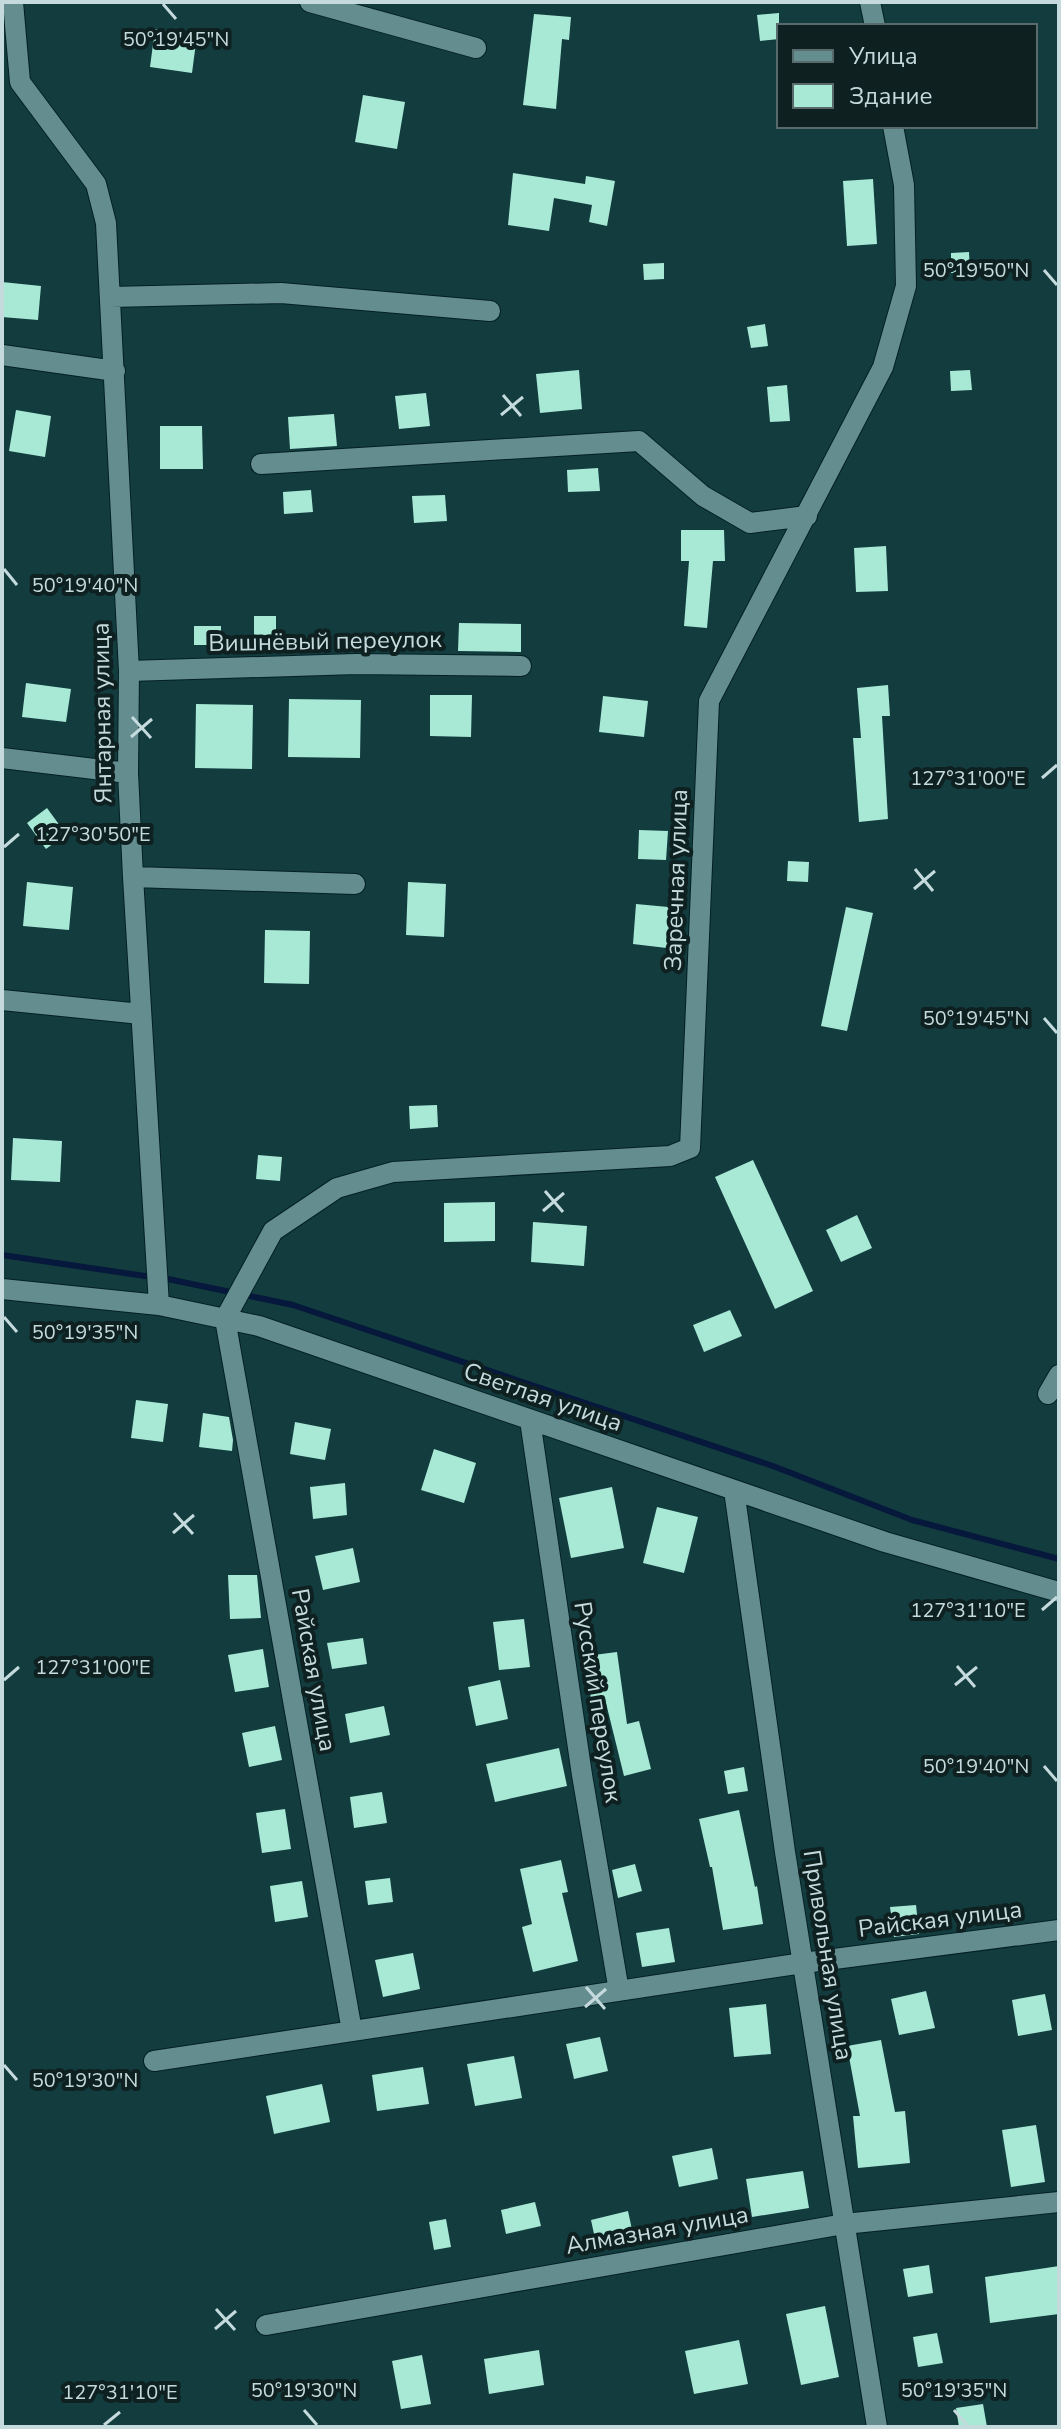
<svg xmlns="http://www.w3.org/2000/svg" width="1061" height="2429" font-family="'Nunito Sans',sans-serif">
  <style>
    .lines { fill: none; stroke-linecap: round; stroke-linejoin: round }
    .stream { stroke: #06183b; stroke-width: 6 }
    .building { fill: #a8e9d6 }
    .minor-casing { stroke: #032124; stroke-width: 22 }
    .minor { stroke: #648d90; stroke-width: 20 }
    .ticks { fill: none; stroke: #c5dadc; stroke-width: 3 }
    .labels { text-anchor: middle; stroke-width: 8; stroke-linejoin: round; paint-order: stroke }
    .street-label { font-size: 24px; fill: #c5dadc; stroke: #0f2021 }
    .ticks-label { font-size: 20px; text-anchor: middle; fill: #c5dadc; stroke: #0f2021; stroke-width: 8; stroke-linejoin: round; paint-order: stroke }
  </style>
  <rect width="100%" height="100%" fill="#133c3f"/>
  <g class="lines">
    <path class="stream" d="M 2,1255 L 152,1277
      M 163,1278 L 293,1305 L 773,1466 L 912,1520 L 1059,1559"/>
  </g>
  <path class="building" d="M 779,13 L 779,39 L 760,41 L 757,15 Z
    M 534,14 L 571,17 L 569,40 L 562,39 L 556,109 L 523,105 Z
    M 155,29 L 197,35 L 192,73 L 150,67 Z
    M 363,95 L 405,102 L 397,149 L 355,142 Z
    M 513,173 L 585,184 L 586,176 L 615,181 L 607,226 L 589,222 L 592,205 L 554,198 L 549,231 L 508,225 Z
    M 873,179 L 877,244 L 847,246 L 843,181 Z
    M 969,252 L 970,272 L 951,273 L 951,253 Z
    M 664,263 L 664,279 L 644,280 L 643,264 Z
    M 2,282 L 41,286 L 38,320 L 2,317 Z
    M 765,324 L 768,346 L 751,348 L 747,327 Z
    M 579,370 L 582,409 L 540,413 L 536,374 Z
    M 970,370 L 972,390 L 951,391 L 950,371 Z
    M 787,385 L 790,421 L 770,422 L 767,387 Z
    M 426,393 L 430,426 L 399,429 L 395,396 Z
    M 16,410 L 51,416 L 45,457 L 9,451 Z
    M 334,414 L 337,446 L 290,449 L 288,417 Z
    M 160,426 L 202,426 L 203,469 L 160,469 Z
    M 598,468 L 600,491 L 568,492 L 567,470 Z
    M 311,490 L 313,512 L 284,514 L 283,492 Z
    M 445,495 L 447,521 L 414,523 L 412,496 Z
    M 681,530 L 724,530 L 725,561 L 713,561 L 707,628 L 684,626 L 689,561 L 681,561 Z
    M 886,546 L 888,591 L 856,592 L 854,548 Z
    M 254,616 L 276,616 L 276,635 L 254,635 Z
    M 459,623 L 521,624 L 521,652 L 458,651 Z
    M 194,626 L 221,626 L 221,645 L 194,645 Z
    M 26,683 L 71,689 L 66,722 L 22,717 Z
    M 888,685 L 890,716 L 882,716 L 888,819 L 859,822 L 853,738 L 861,738 L 857,688 Z
    M 430,695 L 472,695 L 471,737 L 430,736 Z
    M 603,696 L 648,701 L 644,737 L 599,732 Z
    M 289,699 L 361,700 L 360,758 L 288,757 Z
    M 196,704 L 253,705 L 252,769 L 195,768 Z
    M 47,808 L 66,834 L 46,849 L 27,823 Z
    M 639,830 L 668,831 L 666,860 L 638,859 Z
    M 788,861 L 809,862 L 808,882 L 787,881 Z
    M 27,882 L 73,887 L 69,930 L 23,926 Z
    M 408,882 L 446,884 L 444,937 L 406,935 Z
    M 636,904 L 679,908 L 675,949 L 633,944 Z
    M 846,907 L 873,913 L 847,1031 L 821,1026 Z
    M 265,930 L 310,931 L 309,984 L 264,983 Z
    M 437,1105 L 438,1127 L 410,1129 L 409,1106 Z
    M 13,1138 L 62,1141 L 60,1182 L 11,1180 Z
    M 258,1155 L 282,1157 L 280,1181 L 256,1179 Z
    M 753,1160 L 813,1291 L 775,1309 L 715,1177 Z
    M 495,1202 L 495,1241 L 444,1242 L 444,1203 Z
    M 857,1215 L 872,1248 L 841,1262 L 826,1230 Z
    M 533,1222 L 587,1226 L 584,1266 L 531,1262 Z
    M 730,1310 L 742,1336 L 704,1352 L 693,1325 Z
    M 136,1400 L 168,1404 L 163,1442 L 131,1438 Z
    M 203,1413 L 229,1417 L 233,1440 L 232,1451 L 199,1447 Z
    M 295,1422 L 331,1429 L 325,1460 L 290,1454 Z
    M 434,1449 L 476,1463 L 464,1503 L 421,1490 Z
    M 345,1483 L 347,1515 L 313,1519 L 310,1487 Z
    M 612,1487 L 624,1548 L 571,1558 L 559,1498 Z
    M 657,1507 L 698,1517 L 684,1573 L 643,1563 Z
    M 353,1548 L 360,1582 L 323,1590 L 315,1556 Z
    M 228,1575 L 257,1575 L 261,1618 L 230,1619 Z
    M 524,1619 L 530,1667 L 499,1670 L 493,1622 Z
    M 363,1638 L 367,1664 L 332,1669 L 327,1643 Z
    M 263,1649 L 269,1687 L 235,1692 L 228,1655 Z
    M 617,1652 L 627,1724 L 639,1721 L 651,1769 L 624,1776 L 605,1699 L 591,1701 L 586,1656 Z
    M 500,1680 L 508,1719 L 476,1726 L 468,1687 Z
    M 384,1706 L 390,1735 L 350,1743 L 345,1714 Z
    M 275,1726 L 282,1760 L 249,1767 L 242,1733 Z
    M 559,1748 L 567,1786 L 495,1802 L 486,1764 Z
    M 744,1767 L 748,1791 L 728,1794 L 724,1771 Z
    M 382,1792 L 387,1823 L 354,1828 L 350,1797 Z
    M 285,1809 L 291,1849 L 262,1853 L 256,1813 Z
    M 739,1810 L 755,1887 L 757,1886 L 763,1924 L 723,1930 L 712,1867 L 710,1867 L 699,1819 Z
    M 561,1860 L 568,1892 L 562,1893 L 578,1961 L 533,1972 L 522,1927 L 532,1924 L 520,1869 Z
    M 635,1864 L 642,1891 L 618,1898 L 612,1870 Z
    M 390,1878 L 393,1902 L 368,1905 L 365,1881 Z
    M 302,1881 L 308,1917 L 275,1922 L 270,1886 Z
    M 916,1905 L 919,1934 L 894,1937 L 890,1907 Z
    M 669,1928 L 675,1962 L 642,1967 L 636,1933 Z
    M 413,1953 L 420,1989 L 383,1997 L 375,1960 Z
    M 926,1991 L 935,2028 L 899,2035 L 891,1999 Z
    M 1045,1994 L 1052,2030 L 1018,2036 L 1012,2000 Z
    M 766,2004 L 771,2054 L 734,2057 L 729,2008 Z
    M 600,2037 L 608,2071 L 574,2079 L 566,2044 Z
    M 881,2040 L 895,2112 L 905,2111 L 910,2163 L 858,2168 L 853,2116 L 860,2116 L 847,2046 Z
    M 514,2056 L 522,2098 L 475,2106 L 467,2064 Z
    M 423,2067 L 429,2104 L 377,2111 L 372,2075 Z
    M 322,2084 L 330,2122 L 274,2134 L 266,2096 Z
    M 1036,2125 L 1045,2182 L 1011,2187 L 1002,2130 Z
    M 712,2148 L 718,2179 L 679,2187 L 672,2156 Z
    M 803,2171 L 809,2208 L 752,2217 L 746,2179 Z
    M 535,2202 L 541,2226 L 506,2234 L 501,2210 Z
    M 628,2211 L 634,2239 L 597,2248 L 591,2220 Z
    M 446,2219 L 451,2247 L 434,2250 L 429,2222 Z
    M 929,2265 L 933,2293 L 908,2297 L 903,2269 Z
    M 1059,2266 L 1059,2314 L 990,2323 L 985,2277 Z
    M 825,2306 L 839,2377 L 801,2385 L 786,2314 Z
    M 937,2333 L 943,2363 L 918,2367 L 913,2337 Z
    M 739,2340 L 748,2384 L 694,2394 L 685,2351 Z
    M 539,2350 L 544,2385 L 489,2394 L 484,2359 Z
    M 422,2355 L 431,2404 L 401,2409 L 392,2361 Z
    M 983,2404 L 987,2427 L 959,2427 L 956,2408 Z"/>
  <g class="lines">
    <defs>
      <path id="minor" d="M 13,2 L 20,82 L 96,184 L 106,223 L 129,671 L 128,773 L 133,877 L 159,1305
        M 310,2 L 476,48
        M 870,2 L 875,26
        M 111,297 L 281,293 L 490,311
        M 2,355 L 115,371
        M 261,464 L 639,441 L 703,496 L 750,523 L 807,516
        M 129,671 L 356,664 L 521,666
        M 2,758 L 128,773
        M 133,877 L 355,884
        M 2,1000 L 141,1014
        M 2,1289 L 159,1305 L 259,1326 L 885,1542 L 1059,1592
        M 1048,1394 L 1059,1375
        M 530,1420 L 582,1775 L 619,1991
        M 734,1490 L 785,1852 L 877,2427
        M 352,2031 L 225,1319 L 273,1231 L 337,1188 L 393,1172 L 670,1156 L 690,1148 L 709,701 L 883,367 L 906,286 L 904,185 L 893,126
        M 154,2061 L 803,1963 L 1059,1930
        M 266,2325 L 844,2224 L 1059,2202"/>
    </defs>
    <use href="#minor" class="minor-casing"/>
    <use href="#minor" class="minor"/>
  </g>
  <path class="ticks" d="M 163,4 L 176,19M 1044,270 L 1057,285M 503,395 L 521,416M 501,415 L 523,397M 4,569 L 17,585M 132,717 L 151,738M 131,737 L 152,719M 1042,778 L 1057,765M 4,847 L 19,834M 915,869 L 933,891M 914,889 L 935,871M 1044,1018 L 1057,1033M 545,1191 L 563,1212M 543,1211 L 564,1193M 4,1317 L 17,1332M 174,1513 L 193,1534M 173,1533 L 194,1515M 1042,1610 L 1057,1597M 957,1666 L 975,1687M 4,1680 L 19,1667M 955,1685 L 977,1667M 1044,1766 L 1057,1781M 586,1987 L 605,2009M 585,2007 L 606,1989M 4,2065 L 17,2080M 216,2309 L 235,2330M 215,2329 L 236,2311M 304,2410 L 317,2425M 954,2410 L 967,2425M 104,2425 L 120,2412"/>
  <g class="labels">
    <g class="street-label">
      <text transform="translate(325 641) rotate(-1)" y="8">Вишнёвый переулок</text>
      <text transform="translate(102 713) rotate(-91)" y="8">Янтарная улица</text>
      <text transform="translate(676 880) rotate(-88)" y="8">Заречная улица</text>
      <text transform="translate(543 1397) rotate(19)" y="8">Светлая улица</text>
      <text transform="translate(314 1670) rotate(80)" y="8">Райская улица</text>
      <text transform="translate(598 1702) rotate(81)" y="8">Русский переулок</text>
      <text transform="translate(940 1919) rotate(-7)" y="8">Райская улица</text>
      <text transform="translate(828 1955) rotate(81)" y="8">Привольная улица</text>
      <text transform="translate(657 2230) rotate(-10)" y="8">Алмазная улица</text>
    </g>
  </g>
  <g class="ticks-label">
    <text x="176" y="46">50°19'45"N</text>
    <text x="976" y="277">50°19'50"N</text>
    <text x="85" y="592">50°19'40"N</text>
    <text x="968" y="785">127°31'00"E</text>
    <text x="93" y="841">127°30'50"E</text>
    <text x="976" y="1025">50°19'45"N</text>
    <text x="85" y="1339">50°19'35"N</text>
    <text x="968" y="1617">127°31'10"E</text>
    <text x="93" y="1674">127°31'00"E</text>
    <text x="976" y="1773">50°19'40"N</text>
    <text x="85" y="2087">50°19'30"N</text>
    <text x="304" y="2397">50°19'30"N</text>
    <text x="954" y="2397">50°19'35"N</text>
    <text x="120" y="2399">127°31'10"E</text>
  </g>
  <rect width="1061" height="2429" fill="none" stroke="#c5dadc" stroke-width="8"/>
  <rect x="777" y="24" width="260" height="104" fill="#0f2021" stroke="#586a6c" stroke-width="2"/>
  <rect x="793" y="50" width="40" height="12" fill="#648d90" stroke="#586a6c" stroke-width="2"/>
  <text x="849" y="64" font-size="24" fill="#c5dadc">Улица</text>
  <rect x="793" y="84" width="40" height="24" fill="#a8e9d6" stroke="#586a6c" stroke-width="2"/>
  <text x="849" y="104" font-size="24" fill="#c5dadc">Здание</text>
</svg>
